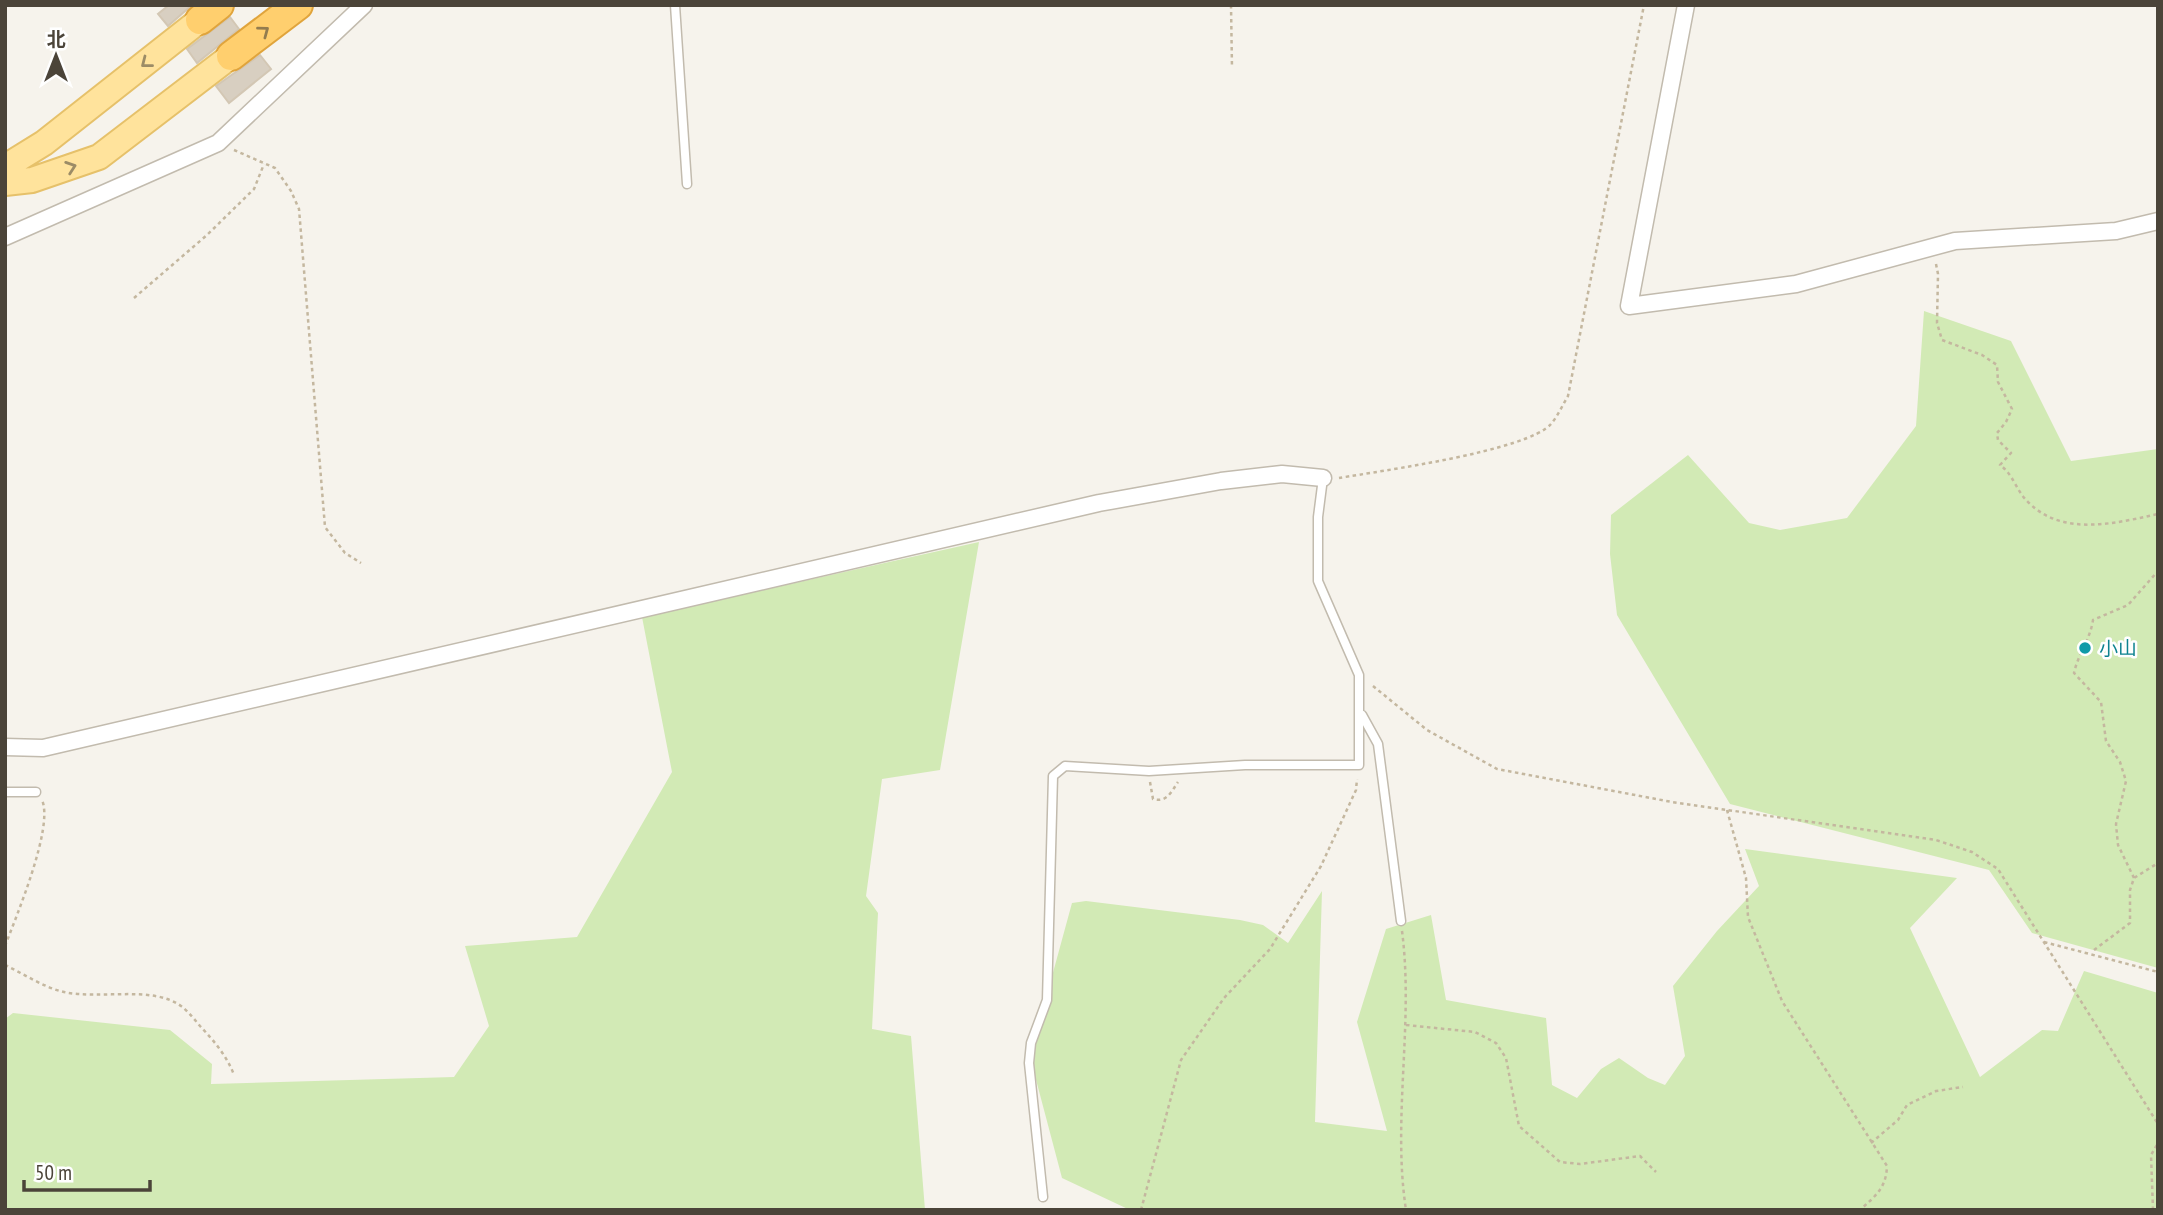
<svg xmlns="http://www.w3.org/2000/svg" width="2163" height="1215" font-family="'PT Sans Narrow','Noto Sans SC',sans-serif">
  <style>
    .green { fill: #d2eab5 }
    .building { fill: #d8cfc1; stroke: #d3c7b4; stroke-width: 2 }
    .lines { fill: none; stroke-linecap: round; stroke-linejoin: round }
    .lane-casing { stroke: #c2bbae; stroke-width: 11 }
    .street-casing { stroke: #c2bbae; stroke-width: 19 }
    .primary-casing { stroke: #e6c16a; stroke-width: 28 }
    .highway-casing { stroke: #e0a43c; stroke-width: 32 }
    .path { stroke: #c4b79f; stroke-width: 2.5; stroke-dasharray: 3.5 3.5; stroke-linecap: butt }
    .lane { stroke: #fff; stroke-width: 8 }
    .street { stroke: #fff; stroke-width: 16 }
    .primary { stroke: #ffe39c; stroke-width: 24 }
    .highway { stroke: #ffcf6e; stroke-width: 28 }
    .oneway { stroke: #937c4e }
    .oneway2 { stroke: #9c8c66 }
    .culture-dot { fill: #0f9aa8; stroke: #fff; stroke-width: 2.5 }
    .labels { text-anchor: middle; stroke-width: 5; stroke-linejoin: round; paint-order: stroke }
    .culture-label { font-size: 19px; fill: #0d838f; stroke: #fff; text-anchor: start }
  </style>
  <rect width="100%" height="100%" fill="#f6f3ec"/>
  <path class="green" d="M 1924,311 L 2011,341 L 2071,461 L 2158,449 L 2158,968 L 2032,933 L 1989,870 L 1730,804 L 1617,615 L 1610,554 L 1611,515 L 1688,455 L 1749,523 L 1780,530 L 1847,518 L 1916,426 Z
    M 979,542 L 940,770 L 882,779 L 866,896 L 878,913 L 872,1029 L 911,1036 L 925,1210 L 5,1210 L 5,1019 L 13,1013 L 170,1030 L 212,1064 L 211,1084 L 454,1077 L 489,1026 L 465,946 L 577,937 L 672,772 L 642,617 Z
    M 1745,849 L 1957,878 L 1910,928 L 1980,1077 L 2042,1030 L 2058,1031 L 2084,971 L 2158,993 L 2158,1210 L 1130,1210 L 1062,1178 L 1030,1057 L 1072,903 L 1086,901 L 1240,920 L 1263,925 L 1288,943 L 1322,891 L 1315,1122 L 1387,1131 L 1357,1022 L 1386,929 L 1431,915 L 1446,1000 L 1546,1018 L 1552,1085 L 1577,1098 L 1601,1069 L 1619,1058 L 1648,1078 L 1665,1085 L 1685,1056 L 1673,986 L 1717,931 L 1759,886 Z"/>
  <path class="building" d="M 169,5 L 192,5 L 168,26 L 158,14 Z
    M 230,17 L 239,29 L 197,63 L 187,49 Z
    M 260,55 L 271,69 L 229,103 L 216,86 Z"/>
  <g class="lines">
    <defs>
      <path id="lane" d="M 675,5 L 687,184
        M 1362,715 L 1378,744 L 1401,921
        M 5,792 L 36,792
        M 1043,1197 L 1029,1063 L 1031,1043 L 1047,1000 L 1053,776 L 1065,766 L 1149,771 L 1245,765 L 1359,765 L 1359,675 L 1318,581 L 1318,517 L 1323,478"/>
      <path id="street" d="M 1686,5 L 1629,306 L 1796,284 L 1955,241 L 2116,231 L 2158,221
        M 5,237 L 218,143 L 364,5
        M 5,747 L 43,748 L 1099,503 L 1221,481 L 1282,474 L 1323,478"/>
      <path id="primary" d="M 5,167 L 44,143 L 200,20
        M 5,183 L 32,180 L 99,157 L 231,56"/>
      <path id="highway" d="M 200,20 L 219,5
        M 231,56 L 298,5"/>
    </defs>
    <use href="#lane" class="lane-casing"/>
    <use href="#street" class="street-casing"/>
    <use href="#primary" class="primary-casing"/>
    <use href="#highway" class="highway-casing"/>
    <path class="path" d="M 1231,5 L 1232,68
      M 234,150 L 275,168 L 291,191 L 299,209 L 325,527 L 345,553 L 361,563
      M 1936,264 L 1938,274 L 1937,323 L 1942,340 L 1982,355 L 1997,365 L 1998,382 L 2012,409 L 2006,422 L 1997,433 L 1998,440 L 2011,453 L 2000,465 C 2014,475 2016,491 2029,503 C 2064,537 2116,523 2158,514
      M 134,298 L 207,235 L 254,189 L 264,164
      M 1339,478 C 1380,471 1527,451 1551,424 C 1558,416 1563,404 1568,396 L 1644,5
      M 1373,686 L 1427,730 L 1497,769 L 1672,802 L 1936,840 L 1972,852 L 1998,869 L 2158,1124
      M 1150,782 L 1153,799 C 1167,803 1171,792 1178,782
      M 1727,810 L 1746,878 L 1748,917 L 1782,1001 L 1887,1166 C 1886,1189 1875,1196 1860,1210
      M 2134,878 L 2118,845 L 2116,824 L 2126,781 L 2120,762 L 2106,741 L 2101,702 L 2074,673 C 2078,654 2090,640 2093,620 L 2128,605 L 2158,571
      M 1402,931 C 1414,1023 1392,1119 1406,1210
      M 2044,942 L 2158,972
      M 5,946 C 16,917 54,827 42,800
      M 2094,950 L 2130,923 L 2130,890 L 2134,878 L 2158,863
      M 5,965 C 24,974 45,988 64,992 C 101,1000 152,985 181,1006 C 188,1011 194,1019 200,1026 C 214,1041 227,1056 234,1075
      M 1406,1025 L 1475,1032 L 1496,1043 L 1506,1058 L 1519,1126 L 1560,1162 L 1580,1164 L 1640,1156 L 1656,1172
      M 1871,1143 L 1898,1120 L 1907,1105 L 1936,1091 L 1963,1087
      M 1141,1210 L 1181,1060 L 1224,998 L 1270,949 L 1321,866 L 1356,790 L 1357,779
      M 2153,1210 L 2151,1155 L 2158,1143"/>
    <use href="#lane" class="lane"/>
    <use href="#street" class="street"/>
    <use href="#primary" class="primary"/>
    <use href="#highway" class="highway"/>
  </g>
  <defs><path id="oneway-chevron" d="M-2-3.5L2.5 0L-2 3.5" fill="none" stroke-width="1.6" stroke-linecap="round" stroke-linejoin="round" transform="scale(1.75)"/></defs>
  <use class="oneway" href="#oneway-chevron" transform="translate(264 31) rotate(-37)"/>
  <g class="oneway2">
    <use href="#oneway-chevron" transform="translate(146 63) rotate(142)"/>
    <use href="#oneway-chevron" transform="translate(71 167) rotate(-19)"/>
  </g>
  <circle class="culture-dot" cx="2085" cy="648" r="7"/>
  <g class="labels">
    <g class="culture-label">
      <text x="2099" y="655">小山</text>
    </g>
  </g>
  <rect width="2163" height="1215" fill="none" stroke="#4b4439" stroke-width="14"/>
  <g transform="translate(56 56)" stroke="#ffffff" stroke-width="5" paint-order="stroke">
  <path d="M0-5L12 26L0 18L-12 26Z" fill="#4b4439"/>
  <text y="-10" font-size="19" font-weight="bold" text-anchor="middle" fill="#4b4439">北</text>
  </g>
  <path d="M24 1180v10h126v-10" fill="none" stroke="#4b4439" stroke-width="3.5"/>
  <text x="35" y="1180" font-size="21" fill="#4b4439" stroke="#ffffff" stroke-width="5" paint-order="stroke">50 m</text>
</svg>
